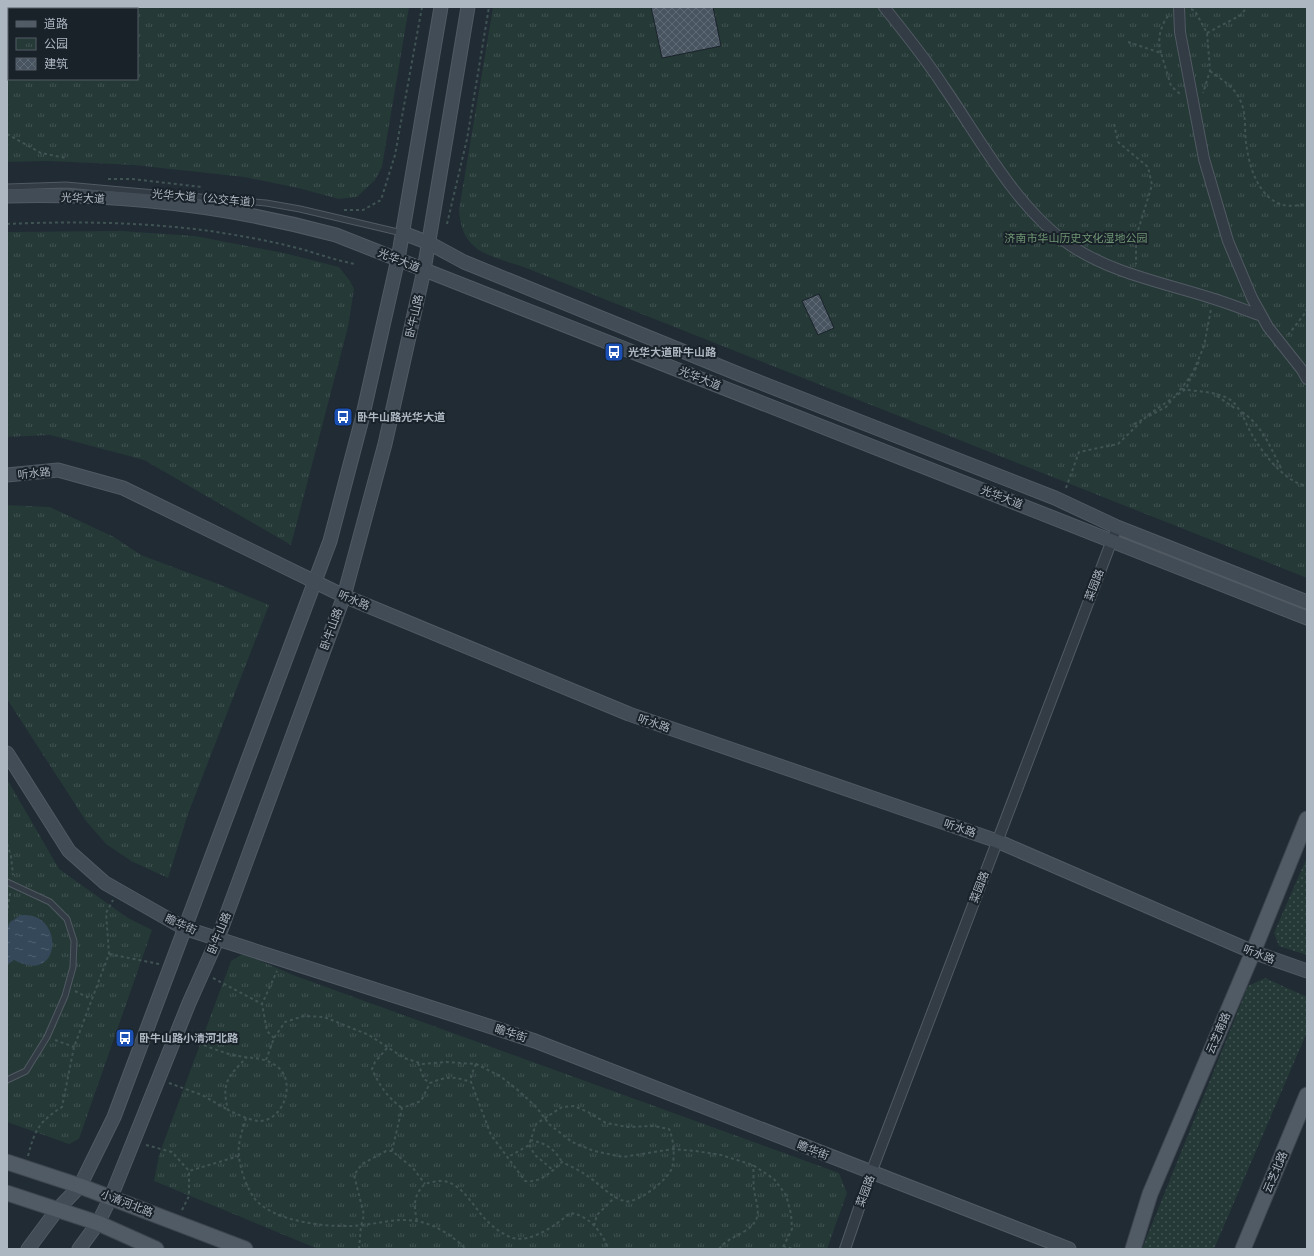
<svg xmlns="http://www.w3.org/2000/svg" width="1314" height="1256" font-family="'Roboto Condensed','Noto Sans SC',sans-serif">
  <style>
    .park { fill: url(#park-tufts); fill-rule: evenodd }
    .garden { fill: url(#garden-dots) }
    .water { fill: url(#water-ripples) }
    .building { fill: url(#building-cross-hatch); stroke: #1b232b }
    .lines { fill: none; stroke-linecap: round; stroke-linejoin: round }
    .lane-casing { stroke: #515a63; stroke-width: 7 }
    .street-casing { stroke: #515a63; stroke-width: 12 }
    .secondary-casing { stroke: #515a63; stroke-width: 15 }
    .primary-casing { stroke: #3d454e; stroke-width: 17 }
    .path { stroke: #415454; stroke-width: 2; stroke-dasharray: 3 3; stroke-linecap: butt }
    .lane { stroke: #333c45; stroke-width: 5 }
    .street { stroke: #333c45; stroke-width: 10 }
    .secondary { stroke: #414c57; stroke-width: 13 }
    .primary { stroke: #515b65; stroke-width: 15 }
    .labels { text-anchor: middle; stroke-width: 4; stroke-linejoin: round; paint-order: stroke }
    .street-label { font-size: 11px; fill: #adb7c2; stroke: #192129 }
    .park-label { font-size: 11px; fill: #6f9673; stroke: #192129 }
    .poi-label { font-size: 11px; font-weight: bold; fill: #adb7c2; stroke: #192129; text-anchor: start }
  </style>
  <defs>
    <pattern id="park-tufts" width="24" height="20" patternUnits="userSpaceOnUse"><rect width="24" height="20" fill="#253937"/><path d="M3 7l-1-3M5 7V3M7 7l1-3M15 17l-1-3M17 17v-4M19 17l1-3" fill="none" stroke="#425352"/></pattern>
    <pattern id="garden-dots" width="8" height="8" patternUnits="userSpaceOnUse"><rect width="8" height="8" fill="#253937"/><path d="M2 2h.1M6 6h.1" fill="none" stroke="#425352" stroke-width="1.8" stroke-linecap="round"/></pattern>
    <pattern id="water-ripples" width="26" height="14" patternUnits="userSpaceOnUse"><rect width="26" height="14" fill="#34485a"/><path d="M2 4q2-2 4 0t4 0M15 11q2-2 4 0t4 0" fill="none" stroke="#4f6070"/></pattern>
    <pattern id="building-cross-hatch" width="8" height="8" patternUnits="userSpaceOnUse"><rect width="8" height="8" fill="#485560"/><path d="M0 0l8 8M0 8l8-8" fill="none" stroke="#606b75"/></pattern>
  </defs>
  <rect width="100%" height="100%" fill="#202b34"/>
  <path class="park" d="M 7,7 L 409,7 L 382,167 L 375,180 L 357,197 L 339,199 L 298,188 L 244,177 L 134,165 L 48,161 L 7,162 ZM 9,9 L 137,9 L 137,79 L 9,79 Z
    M 493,7 L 1307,7 L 1307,578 L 526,268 C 490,255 462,254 459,210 Z
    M 122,231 L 195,236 L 284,253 L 339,267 L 350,281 L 354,289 L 348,327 L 291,545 L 144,460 L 50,435 L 7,437 L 7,232 Z
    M 7,505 L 50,507 L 114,537 L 141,555 L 221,585 L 269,605 L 188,814 L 168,878 L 131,861 L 106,844 L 86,821 L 7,699 Z
    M 7,779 L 59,869 L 128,918 L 152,930 L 79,1139 L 69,1144 L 7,1122 Z
    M 241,955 L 247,955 L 293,975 L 839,1173 L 847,1193 L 827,1249 L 318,1249 L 154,1181 L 159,1155 L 231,961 Z"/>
  <path class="garden" d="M 1307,857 L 1307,955 L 1279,946 L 1274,933 Z
    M 1265,978 L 1307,997 L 1307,1032 L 1214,1249 L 1142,1249 L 1248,986 Z"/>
  <path class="water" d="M 21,915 C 25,915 30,915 33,916 C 64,925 58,984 14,960 L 7,965 L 7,929 L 10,922 Z"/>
  <path class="building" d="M 651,7 L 713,7 L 721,46 L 662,58 Z
    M 819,294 L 834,328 L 818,335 L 802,301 Z"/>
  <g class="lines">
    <defs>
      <path id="lane" d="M 7,187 L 66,185 L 266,203 L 300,209 L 402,233
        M 7,882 L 50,902 L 67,919 L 74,941 L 73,967 L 65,996 L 47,1037 L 26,1071 L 7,1080"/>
      <path id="street" d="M 884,7 C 905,33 926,59 944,87 C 980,139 1017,209 1070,245 C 1111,273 1164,283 1211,298 C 1228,303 1245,310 1262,316
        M 1179,7 L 1180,32 L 1204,159 L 1228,241 L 1252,298 L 1268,327 L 1302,370 L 1307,379
        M 845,1249 L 871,1173 L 1117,527"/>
      <path id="secondary" d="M 7,196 C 118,193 229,206 336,235 L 1307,618
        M 403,233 L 429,243 L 464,262 L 741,375 L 1055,498 L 1117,527 L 1307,602
        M 7,475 L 58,470 L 123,488 L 344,596 L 629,714 L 997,841 L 1253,952 L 1307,971
        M 7,753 L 69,851 L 105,883 L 184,928 L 535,1041 L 1069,1249
        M 28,1249 L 57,1210 L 80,1186 L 114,1117 L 330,541 L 362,419 L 398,259 L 441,7
        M 79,1249 L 98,1223 L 111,1197 L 189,1003 L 218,938 L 344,596 L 385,444 L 424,270 L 468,7"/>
      <path id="primary" d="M 7,1162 L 80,1186 L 245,1249
        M 7,1193 L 98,1223 L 156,1249
        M 1133,1249 L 1150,1194 L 1253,952 L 1307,819
        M 1243,1249 L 1307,1095"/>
    </defs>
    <use href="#lane" class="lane-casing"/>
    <use href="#street" class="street-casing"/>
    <use href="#secondary" class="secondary-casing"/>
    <use href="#primary" class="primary-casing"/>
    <path class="path" d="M 1191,9 L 1195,11 L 1207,33 L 1209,57 L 1210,71 L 1203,93
      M 1207,33 L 1241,15 L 1247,7
      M 1128,42 L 1161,53 L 1171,86 L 1180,94
      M 1161,53 C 1157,40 1160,27 1168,16
      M 1210,71 C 1221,79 1233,86 1239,98 C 1247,112 1244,127 1246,143 C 1249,166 1258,198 1283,205 C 1290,207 1300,205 1307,204
      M 1114,124 L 1118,142 L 1148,167 L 1152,185 L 1136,237 L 1136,264
      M 7,134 L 41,153 L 66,158
      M 108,179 L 132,179 L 202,187
      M 344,210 L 363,210 L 381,200 L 395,155 L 422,7
      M 7,224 C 74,221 143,222 210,231 C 243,236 277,242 308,251 C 324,256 339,261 355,264
      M 447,224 L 467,139 L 489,7
      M 1288,335 L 1306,312 L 1307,308
      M 1195,370 L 1199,361
      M 1182,389 C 1197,392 1219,391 1232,401 C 1243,411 1246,426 1254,438 C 1265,456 1285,482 1307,486
      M 1176,395 L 1190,377
      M 1217,396 L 1236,409
      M 1242,412 C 1263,426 1271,449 1282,470
      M 1149,416 L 1166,407 L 1172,400
      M 1134,424 L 1142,420
      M 1066,488 L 1079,452 L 1118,444 L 1148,415 L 1186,389 L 1204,346 L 1211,309
      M 7,844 L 11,856 L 13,875
      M 7,914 L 10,893
      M 109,954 L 159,964
      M 213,978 L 262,1004
      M 75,991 L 91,999
      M 274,1038 L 267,1031 L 262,1004 L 277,971
      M 187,1039 C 202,1044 217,1051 233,1055 C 250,1059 265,1056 279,1068 C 296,1084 283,1122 258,1121 C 255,1121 250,1119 246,1118 C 243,1129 237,1144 239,1156 C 240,1169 247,1189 255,1199 C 273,1221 323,1227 350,1226 C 372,1226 394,1217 416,1221 C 435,1224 453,1236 466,1249
      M 55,1040 L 74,1047
      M 387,1048 L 375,1062 L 372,1069 C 379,1085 388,1098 402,1108
      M 266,1060 L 274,1038 L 285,1022 L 304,1016 L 324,1017 L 369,1035 L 404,1058 L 423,1064 L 446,1062 L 476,1064 L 500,1076 L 519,1091 L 537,1108 L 549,1124 L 572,1142 L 594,1151 L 623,1157 L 673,1149 L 696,1151 L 721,1155 L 753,1165 L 774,1179 L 786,1195 L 791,1214 L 792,1229 L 782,1249
      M 418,1063 L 424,1079 L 430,1083
      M 476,1064 L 471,1076 L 471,1082 L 491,1135 L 525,1181 C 541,1183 551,1172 562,1162 C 570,1166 579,1170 586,1175 C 599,1183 610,1197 624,1201 C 636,1205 668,1180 672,1168 C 675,1157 674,1140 669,1129 L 654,1126 L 628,1127 L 606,1123 L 588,1112 L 574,1106 L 562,1107 L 536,1124 L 529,1145 L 508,1157
      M 169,1083 L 202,1095 L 228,1110
      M 246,1118 L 228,1110 C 221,1082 228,1077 247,1057
      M 530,1140 C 545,1143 554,1148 562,1162
      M 146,1145 L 172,1152 L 189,1171
      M 529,1145 L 535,1155 L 553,1170
      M 392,1151 L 402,1108 L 421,1101 L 430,1083 C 448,1076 453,1076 471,1082
      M 28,1156 C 35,1129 39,1122 62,1107 L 74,1047 L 109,954 L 106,913 L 113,900
      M 182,1210 L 189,1196 L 189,1171 L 239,1156
      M 417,1221 C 414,1207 413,1198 422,1187 C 425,1183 428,1183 433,1182 C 458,1175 471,1204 486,1220 C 493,1227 503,1235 513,1238 C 532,1243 557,1224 570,1213 C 589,1215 603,1233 608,1249
      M 594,1226 L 597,1215 L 615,1197
      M 783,1246 L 793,1249
      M 359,1249 L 361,1226 L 364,1215 L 354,1175 L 362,1164 L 386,1151 L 392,1151 L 413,1168 L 425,1184
      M 719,1249 C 726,1240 735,1237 745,1231 C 764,1219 757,1207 754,1190 C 753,1182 754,1173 753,1165"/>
    <use href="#lane" class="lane"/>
    <use href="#street" class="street"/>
    <use href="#secondary" class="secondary"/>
    <use href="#primary" class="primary"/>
  </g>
  <defs>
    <symbol id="bus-square" viewBox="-11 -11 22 22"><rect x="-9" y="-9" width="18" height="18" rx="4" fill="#1a4fb4" stroke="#192129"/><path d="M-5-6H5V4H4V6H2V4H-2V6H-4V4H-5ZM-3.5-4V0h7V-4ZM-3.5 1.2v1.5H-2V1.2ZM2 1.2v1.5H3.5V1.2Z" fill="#fff"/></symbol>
  </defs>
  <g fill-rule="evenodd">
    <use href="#bus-square" x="603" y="341" width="22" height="22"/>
    <use href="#bus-square" x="332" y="406" width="22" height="22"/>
    <use href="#bus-square" x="114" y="1027" width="22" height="22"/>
  </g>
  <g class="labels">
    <g class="street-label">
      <text transform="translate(83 198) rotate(2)" y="4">光华大道</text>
      <text transform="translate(207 198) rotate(5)" y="4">光华大道（公交车道）</text>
      <text transform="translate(399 260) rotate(22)" y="4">光华大道</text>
      <text transform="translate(414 316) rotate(-77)" y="4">卧牛山路</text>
      <text transform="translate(700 378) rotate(22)" y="4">光华大道</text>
      <text transform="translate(34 473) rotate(-6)" y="4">听水路</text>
      <text transform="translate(1002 497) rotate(21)" y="4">光华大道</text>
      <text transform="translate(1094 585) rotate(-69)" y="4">菜园路</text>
      <text transform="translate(354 600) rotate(23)" y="4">听水路</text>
      <text transform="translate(331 629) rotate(-70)" y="4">卧牛山路</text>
      <text transform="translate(654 723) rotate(19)" y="4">听水路</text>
      <text transform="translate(960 828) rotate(19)" y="4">听水路</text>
      <text transform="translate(979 887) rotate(-69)" y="4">菜园路</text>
      <text transform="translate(181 924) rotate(24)" y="4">瞻华街</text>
      <text transform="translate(219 933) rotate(-68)" y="4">卧牛山路</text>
      <text transform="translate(1259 954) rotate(21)" y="4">听水路</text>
      <text transform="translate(511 1033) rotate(18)" y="4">瞻华街</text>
      <text transform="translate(1218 1033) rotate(-67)" y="4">云芝南路</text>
      <text transform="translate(813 1150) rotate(21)" y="4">瞻华街</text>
      <text transform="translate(1275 1172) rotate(-67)" y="4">云芝北路</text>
      <text transform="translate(865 1191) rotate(-70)" y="4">菜园路</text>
      <text transform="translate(127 1203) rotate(21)" y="4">小清河北路</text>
    </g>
    <g class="park-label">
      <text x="1076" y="242">济南市华山历史文化湿地公园</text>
    </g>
    <g class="poi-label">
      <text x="628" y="356">光华大道卧牛山路</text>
      <text x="357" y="421">卧牛山路光华大道</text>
      <text x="139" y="1042">卧牛山路小清河北路</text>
    </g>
  </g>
  <rect width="1314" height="1256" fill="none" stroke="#adb7c2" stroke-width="16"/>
  <rect x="8" y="8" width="130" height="72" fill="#192129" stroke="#545d66"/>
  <rect x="16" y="21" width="20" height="6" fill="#515b65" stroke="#545d66"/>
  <text x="44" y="28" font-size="12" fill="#adb7c2">道路</text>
  <rect x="16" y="38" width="20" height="12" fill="url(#park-tufts)" stroke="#545d66"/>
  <text x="44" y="48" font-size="12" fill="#adb7c2">公园</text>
  <rect x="16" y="58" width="20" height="12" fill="url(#building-cross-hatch)" stroke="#545d66"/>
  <text x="44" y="68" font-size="12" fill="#adb7c2">建筑</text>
</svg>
